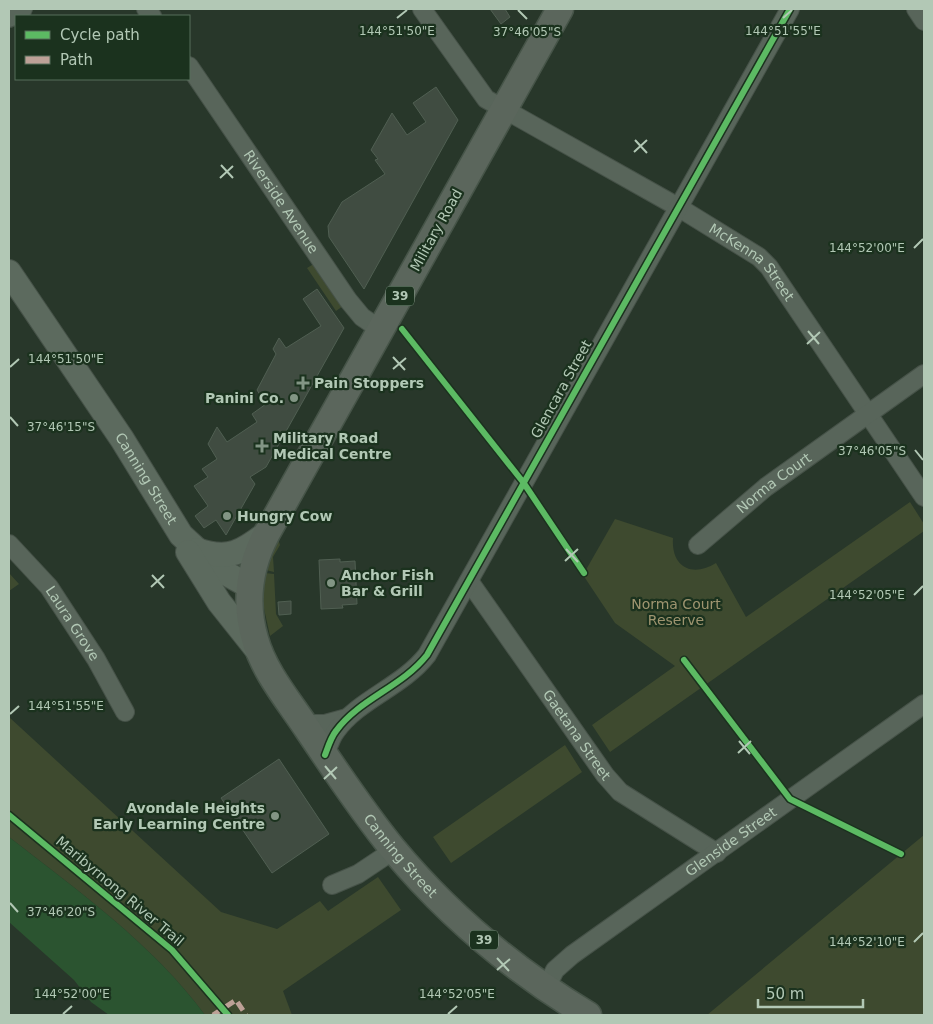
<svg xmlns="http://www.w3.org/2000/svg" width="933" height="1024" font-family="'DejaVu Sans',sans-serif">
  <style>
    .green { fill: #3e4a2f }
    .water { fill: #2b5430 }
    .building { fill: #404c41; stroke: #505f52 }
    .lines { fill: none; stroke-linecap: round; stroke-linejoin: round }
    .street-casing { stroke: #465248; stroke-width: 20 }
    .secondary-casing { stroke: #465248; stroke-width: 26 }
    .primary-casing { stroke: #465448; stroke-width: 29 }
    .street { stroke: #58655a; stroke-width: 18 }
    .secondary { stroke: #5c6a5e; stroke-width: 24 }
    .primary { stroke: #5b665c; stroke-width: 26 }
    .quiet { stroke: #bda197; stroke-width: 5; stroke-dasharray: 10 5; stroke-linecap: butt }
    .cycleway-casing { stroke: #1b321e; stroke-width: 9 }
    .cycleway { stroke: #5cba63; stroke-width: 6 }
    .ticks { fill: none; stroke: #b2c8b5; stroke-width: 2 }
    .poi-dot { fill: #829584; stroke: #1b321e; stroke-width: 2 }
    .labels { text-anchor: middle; stroke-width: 4.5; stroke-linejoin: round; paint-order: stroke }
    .shield { fill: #1b321e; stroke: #859b88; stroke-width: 1 }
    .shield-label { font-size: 12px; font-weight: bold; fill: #b2c8b5 }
    .street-label { font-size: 14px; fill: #b2c8b5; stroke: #1b321e }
    .poi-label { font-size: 14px; font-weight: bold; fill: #b2c8b5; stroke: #1b321e; text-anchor: start }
    .park-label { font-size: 14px; fill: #9f9570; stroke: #1b321e }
    .ticks-label { font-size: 12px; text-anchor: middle; fill: #b2c8b5; stroke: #1b321e; stroke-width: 4.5; stroke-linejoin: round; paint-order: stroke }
  </style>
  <rect width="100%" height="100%" fill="#28372a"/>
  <path class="green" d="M 312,265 L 315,265 L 343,306 L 336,311 L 307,268 Z
    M 910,502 L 924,524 L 924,531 L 610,752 L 592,725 L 675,666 L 615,623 L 583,575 L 615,519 L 673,538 C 671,567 692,578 716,563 L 746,617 Z
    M 278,539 L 280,545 L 273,557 L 274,572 L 266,570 Z
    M 9,573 L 19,584 L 9,591 Z
    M 265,573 L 274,574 L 276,614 L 283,626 L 270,636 L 263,604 Z
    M 9,717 L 221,912 L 277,929 L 320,901 L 328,911 L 378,877 L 401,910 L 283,991 L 292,1015 L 205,1015 C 154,945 76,889 9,837 Z
    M 565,745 L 582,772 L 451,863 L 433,837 Z
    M 924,835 L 924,1015 L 707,1015 L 901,854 Z"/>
  <path class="water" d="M 9,837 C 76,889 154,945 205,1015 L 109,1015 L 91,1002 L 74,980 L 9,922 Z"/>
  <path class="building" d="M 490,9 L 505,9 L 510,17 L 501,24 Z
    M 436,87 L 458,120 L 364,289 L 329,237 L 328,226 L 342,202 L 385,174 L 375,160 L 378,159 L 371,150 L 392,113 L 407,135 L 426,122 L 413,103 Z
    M 317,289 L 344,328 L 266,467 L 250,477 L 255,484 L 226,535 L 216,520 L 204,528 L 195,516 L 208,506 L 194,486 L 208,477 L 202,469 L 217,459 L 208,444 L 217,427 L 227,442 L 257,422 L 252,414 L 266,404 L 257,390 L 276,354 L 273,349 L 279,338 L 286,348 L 321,326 L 303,299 Z
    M 340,559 L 340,562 L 355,561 L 357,604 L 342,605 L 343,608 L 321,609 L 319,560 Z
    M 291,601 L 291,614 L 279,615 L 278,602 Z
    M 279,759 L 329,834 L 272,873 L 221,798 Z"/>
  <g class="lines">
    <defs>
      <g id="street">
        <path d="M 146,9 L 152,16"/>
        <path id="s1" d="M 422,9 L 486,99 L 678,207 L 759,257 L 769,267 L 924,497"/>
        <path d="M 916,9 L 924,21"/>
        <path d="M 9,18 L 23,9"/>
        <path id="s2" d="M 189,66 L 348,300 L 362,317 L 381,330"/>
        <path id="s3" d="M 9,544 L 49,587 L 96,659 L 125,712"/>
        <path id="s4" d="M 698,545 L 766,487 L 924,374"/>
        <path id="s5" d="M 469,581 L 605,775 L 620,792 L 717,853"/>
        <path d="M 304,724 L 325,724 L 347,718"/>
        <path d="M 325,755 C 328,747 331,737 336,731 C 359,699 402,687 427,655 L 790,9"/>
        <path d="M 332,885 L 358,874 L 394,850"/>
        <path id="s6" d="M 546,988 L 555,970 L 572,955 L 924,704"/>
      </g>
      <g id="secondary">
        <path id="s7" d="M 9,272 L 122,439 L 181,535 L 218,569 L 249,586"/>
        <path d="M 197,550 C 229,561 242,552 267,533"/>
        <path d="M 188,552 L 219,602 L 258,651"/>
      </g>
      <g id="primary">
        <path id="s8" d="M 560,9 L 267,533 C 249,567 244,601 255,639 C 264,672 289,701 308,730 C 335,770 362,811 393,849 C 448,915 515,971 588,1015"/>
      </g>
    </defs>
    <use href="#street" class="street-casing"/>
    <use href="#secondary" class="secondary-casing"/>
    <use href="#primary" class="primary-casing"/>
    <use href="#street" class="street"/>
    <use href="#secondary" class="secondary"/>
    <use href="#primary" class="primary"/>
    <path class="quiet" d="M 213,1015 L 236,1000 L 246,1015"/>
    <defs>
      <path id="cycleway" d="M 402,329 L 523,482 L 584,573
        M 684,660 L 790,799 L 901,854
        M 325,755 C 328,747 331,737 336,731 C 359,699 402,687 427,655 L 790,9
        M 9,815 L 172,950 L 228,1015"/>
    </defs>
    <use href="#cycleway" class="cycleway-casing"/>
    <use href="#cycleway" class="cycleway"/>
  </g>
  <path class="ticks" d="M 518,10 L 527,19M 397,18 L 407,10M 783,18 L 792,10M 635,140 L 647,153M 634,152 L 647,140M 221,165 L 233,178M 220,178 L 233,166M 914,248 L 923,239M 808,331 L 819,344M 807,344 L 820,332M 393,357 L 405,370M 10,367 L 19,359M 393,369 L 406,358M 10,417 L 18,426M 915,450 L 923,460M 566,549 L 578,562M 565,561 L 578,549M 152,575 L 164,588M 151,587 L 164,575M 914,595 L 923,586M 10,714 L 19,706M 739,741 L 750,754M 738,753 L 751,741M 325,766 L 336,779M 324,779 L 337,767M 10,903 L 18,912M 914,942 L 923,933M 497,958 L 509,971M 497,970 L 510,959M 63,1014 L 72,1006M 448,1014 L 457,1006"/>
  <g class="poi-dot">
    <path d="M300.5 375.5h5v5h5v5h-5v5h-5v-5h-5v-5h5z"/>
    <circle cx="294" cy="398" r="5"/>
    <path d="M259.5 438.5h5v5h5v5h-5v5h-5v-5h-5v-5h5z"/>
    <circle cx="227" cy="516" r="5"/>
    <circle cx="331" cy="583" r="5"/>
    <circle cx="275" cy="816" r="5"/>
  </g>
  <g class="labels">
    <g class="shield">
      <rect x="386" y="286.5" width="28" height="19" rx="4"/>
      <rect x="470" y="930.5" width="28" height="19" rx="4"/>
    </g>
    <g class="shield-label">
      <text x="400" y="300">39</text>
      <text x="484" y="944">39</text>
    </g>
    <g class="street-label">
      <text dy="5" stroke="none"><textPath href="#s2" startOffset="164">Riverside Avenue</textPath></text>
      <text transform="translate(436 230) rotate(-61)" y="5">Military Road</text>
      <text dy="5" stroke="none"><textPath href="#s1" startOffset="424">McKenna Street</textPath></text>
      <text transform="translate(561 389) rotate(-61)" y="5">Glencara Street</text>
      <text dy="5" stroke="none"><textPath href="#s7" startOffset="248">Canning Street</textPath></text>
      <text dy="5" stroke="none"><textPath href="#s4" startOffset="98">Norma Court</textPath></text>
      <text dy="5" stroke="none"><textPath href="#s3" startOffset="102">Laura Grove</textPath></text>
      <text dy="5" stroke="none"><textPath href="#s5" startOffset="188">Gaetana Street</textPath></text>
      <text dy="5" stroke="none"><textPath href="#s6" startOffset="238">Glenside Street</textPath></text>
      <text dy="5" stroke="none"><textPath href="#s8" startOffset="972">Canning Street</textPath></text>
      <text transform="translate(120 891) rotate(40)" y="5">Maribyrnong River Trail</text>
    </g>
    <g class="poi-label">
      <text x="314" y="388">Pain Stoppers</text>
      <text x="284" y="403" text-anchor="end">Panini Co.</text>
      <text x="273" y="443">Military Road<tspan x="273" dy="16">Medical Centre</tspan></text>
      <text x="237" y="521">Hungry Cow</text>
      <text x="341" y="580">Anchor Fish<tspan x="341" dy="16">Bar &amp; Grill</tspan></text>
      <text x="265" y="813" text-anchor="end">Avondale Heights<tspan x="265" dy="16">Early Learning Centre</tspan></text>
    </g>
    <g class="park-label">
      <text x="676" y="609">Norma Court<tspan x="676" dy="16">Reserve</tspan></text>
    </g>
  </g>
  <g class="ticks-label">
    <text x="397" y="35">144°51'50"E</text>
    <text x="783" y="35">144°51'55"E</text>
    <text x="527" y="36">37°46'05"S</text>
    <text x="867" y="252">144°52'00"E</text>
    <text x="66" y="363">144°51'50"E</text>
    <text x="61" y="431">37°46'15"S</text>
    <text x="872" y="455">37°46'05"S</text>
    <text x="867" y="599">144°52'05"E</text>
    <text x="66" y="710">144°51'55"E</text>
    <text x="61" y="916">37°46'20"S</text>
    <text x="867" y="946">144°52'10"E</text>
    <text x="72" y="998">144°52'00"E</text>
    <text x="457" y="998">144°52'05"E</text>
  </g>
  <rect width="933" height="1024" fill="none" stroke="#b2c8b5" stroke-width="20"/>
  <rect x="15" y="15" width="175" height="65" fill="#1b321e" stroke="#576e5a"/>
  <rect x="25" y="31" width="25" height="8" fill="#5cba63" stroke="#576e5a"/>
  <text x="60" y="40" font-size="15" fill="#b2c8b5">Cycle path</text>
  <rect x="25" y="56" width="25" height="8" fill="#bda197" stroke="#576e5a"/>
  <text x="60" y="65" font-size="15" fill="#b2c8b5">Path</text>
  <path d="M758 999v8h105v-8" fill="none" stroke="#b2c8b5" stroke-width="2.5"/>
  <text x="766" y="999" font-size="15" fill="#b2c8b5" stroke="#1b321e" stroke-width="4" paint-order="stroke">50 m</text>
</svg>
